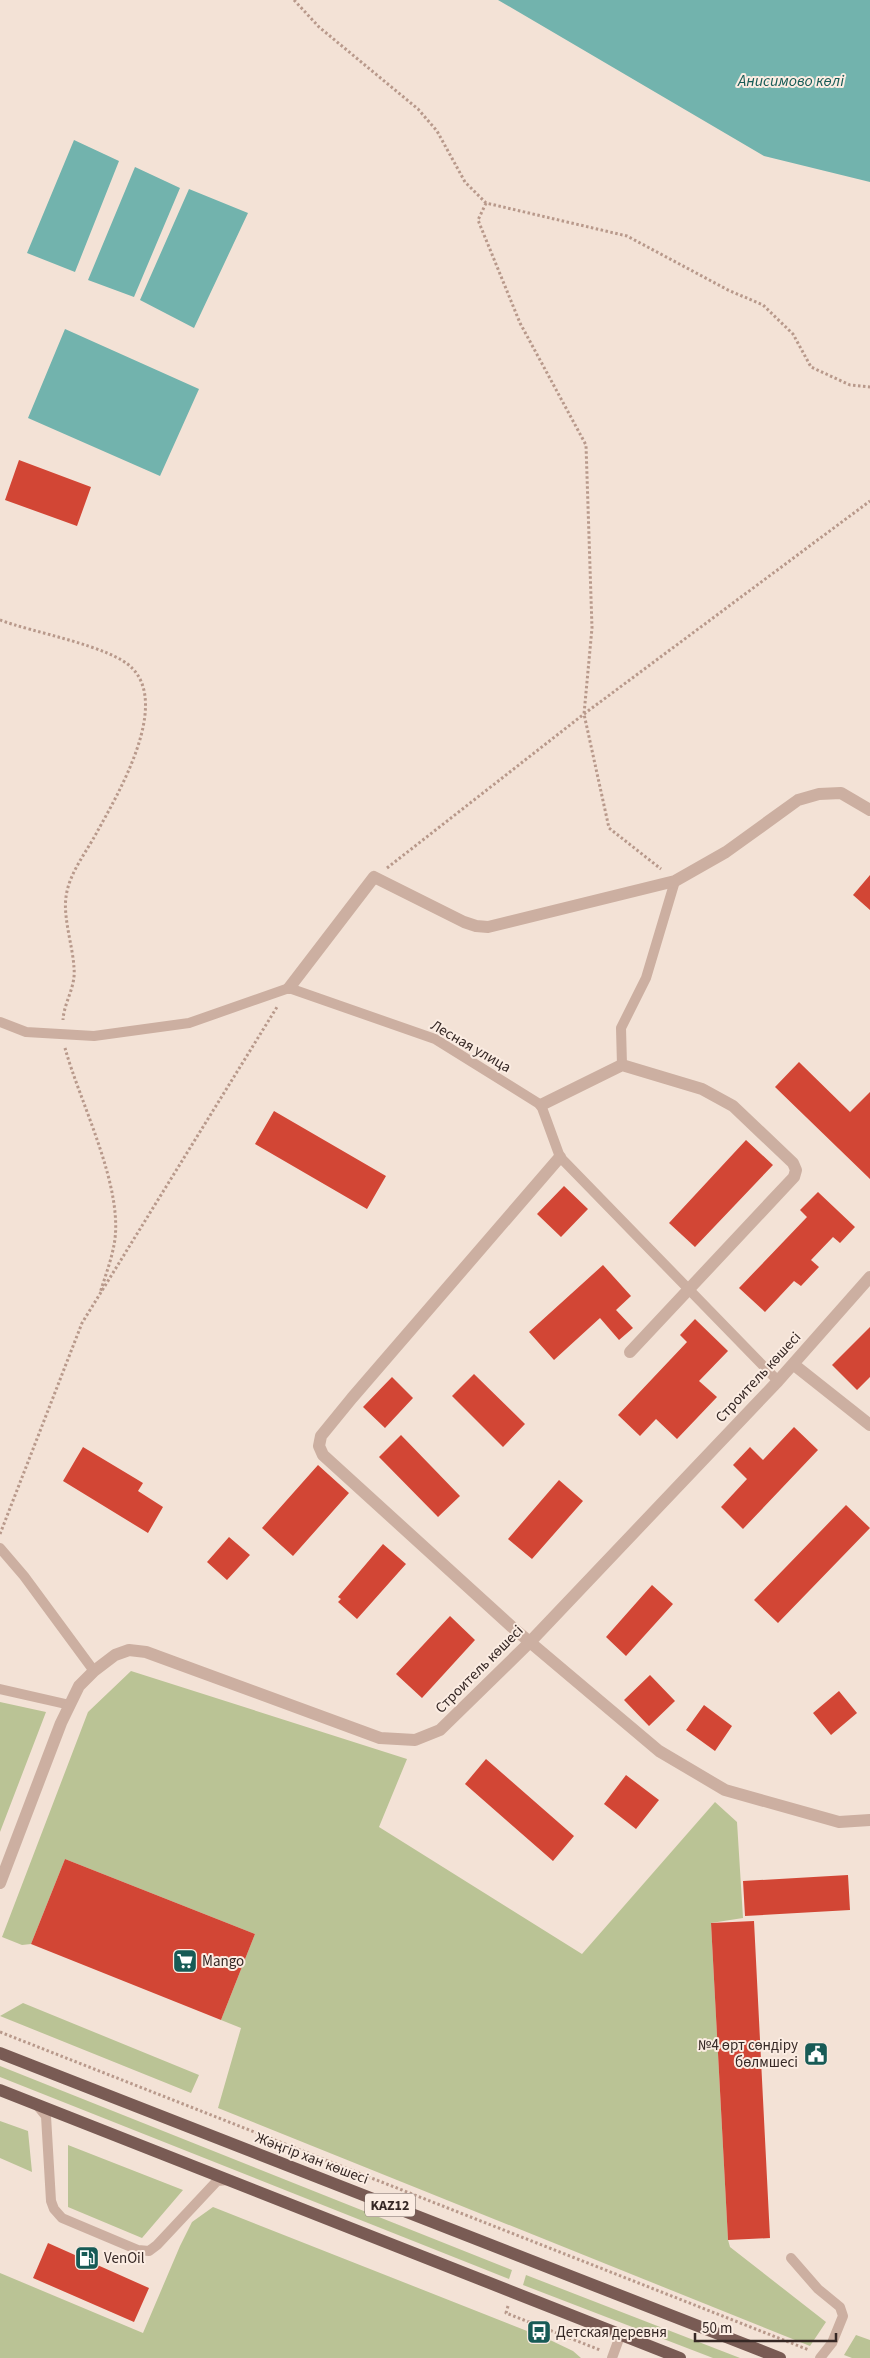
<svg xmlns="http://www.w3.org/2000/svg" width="870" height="2358" font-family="'Source Sans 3',sans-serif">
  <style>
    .green { fill: #bac395 }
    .water { fill: #72b3ad }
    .building { fill: #d24635 }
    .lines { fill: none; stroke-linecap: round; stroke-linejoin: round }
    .path { stroke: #b8998b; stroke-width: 3; stroke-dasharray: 2.5 2.5; stroke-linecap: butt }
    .lane { stroke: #ccafa1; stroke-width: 10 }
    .street { stroke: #ccafa1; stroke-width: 12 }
    .primary { stroke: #795b54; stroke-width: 12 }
    .labels { text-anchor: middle; stroke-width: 4; stroke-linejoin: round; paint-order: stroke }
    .shield { fill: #fbece2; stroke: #71635e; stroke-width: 1 }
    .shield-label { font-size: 14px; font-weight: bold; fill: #362825 }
    .street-label { font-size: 15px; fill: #362825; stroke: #fbece2 }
    .poi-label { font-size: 15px; fill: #362825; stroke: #fbece2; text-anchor: start }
    .water-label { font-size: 16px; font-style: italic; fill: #175b56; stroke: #fbece2 }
  </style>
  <rect width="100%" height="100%" fill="#f3e2d6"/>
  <path class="green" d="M 131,1671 L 407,1759 L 379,1827 L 582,1954 L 715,1802 L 737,1822 L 743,1918 L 711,1923 L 728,2240 L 730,2247 L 826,2322 L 810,2346 L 218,2108 L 241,2028 L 221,2020 L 255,1934 L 65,1859 L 31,1944 L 22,1945 L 2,1937 L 88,1712 Z
    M 0,1702 L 46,1712 L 0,1832 Z
    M 23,2003 L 199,2075 L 191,2093 L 0,2016 Z
    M 0,2066 L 512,2270 L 509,2279 L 0,2077 Z
    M 0,2121 L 28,2131 L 32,2172 L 0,2158 Z
    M 68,2145 L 183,2190 L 142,2238 L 68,2207 Z
    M 213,2207 L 550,2340 L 573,2351 L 581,2358 L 0,2358 L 0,2273 L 143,2333 L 180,2246 L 192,2222 Z
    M 526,2275 L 740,2358 L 713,2358 L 523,2285 Z
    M 856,2335 L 870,2340 L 870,2358 L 852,2358 L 844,2355 Z"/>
  <path class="water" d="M 498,0 L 870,0 L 870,182 L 764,156 Z
    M 74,140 L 119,161 L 75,272 L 27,253 Z
    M 135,167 L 180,188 L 134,297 L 88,280 Z
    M 189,189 L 248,213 L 194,328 L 140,300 Z
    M 65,329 L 199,389 L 160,476 L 28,418 Z"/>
  <path class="building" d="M 19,460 L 91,487 L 77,526 L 5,500 Z
    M 870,875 L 870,910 L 853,895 Z
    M 799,1062 L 850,1112 L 870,1092 L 870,1179 L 775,1087 Z
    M 274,1111 L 386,1176 L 367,1209 L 255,1144 Z
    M 746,1140 L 773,1165 L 695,1247 L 669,1223 Z
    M 564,1186 L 588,1209 L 561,1237 L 537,1214 Z
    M 818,1192 L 855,1227 L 840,1243 L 833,1237 L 811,1260 L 819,1267 L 801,1286 L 794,1281 L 765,1312 L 739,1288 L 807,1217 L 800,1210 Z
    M 603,1265 L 631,1296 L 616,1310 L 633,1328 L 619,1340 L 600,1318 L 554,1360 L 529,1332 Z
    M 695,1319 L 728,1351 L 699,1381 L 717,1397 L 677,1439 L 656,1419 L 640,1436 L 618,1415 L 687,1342 L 680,1335 Z
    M 870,1327 L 870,1377 L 857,1390 L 832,1365 Z
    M 474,1374 L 525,1424 L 503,1447 L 452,1396 Z
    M 392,1377 L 413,1398 L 385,1428 L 363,1407 Z
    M 794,1427 L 818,1450 L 743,1529 L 721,1507 L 747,1479 L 733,1465 L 750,1447 L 763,1460 Z
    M 401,1435 L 460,1496 L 438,1517 L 379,1457 Z
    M 83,1447 L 143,1483 L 138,1491 L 163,1507 L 148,1533 L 63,1481 Z
    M 318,1465 L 349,1493 L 293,1556 L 262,1528 Z
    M 559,1480 L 583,1501 L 532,1559 L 508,1539 Z
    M 846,1505 L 870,1528 L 778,1623 L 754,1600 Z
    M 229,1537 L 250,1555 L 227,1580 L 207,1562 Z
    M 383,1544 L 406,1564 L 357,1619 L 338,1602 L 341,1599 L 338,1597 Z
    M 652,1585 L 673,1604 L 626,1656 L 606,1637 Z
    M 450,1616 L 475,1640 L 422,1698 L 396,1674 Z
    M 650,1675 L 675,1701 L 649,1726 L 624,1700 Z
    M 839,1691 L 857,1713 L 831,1735 L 813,1713 Z
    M 704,1705 L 732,1726 L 715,1751 L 686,1730 Z
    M 486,1759 L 574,1836 L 553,1861 L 465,1784 Z
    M 626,1775 L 659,1800 L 636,1829 L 604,1804 Z
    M 65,1859 L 255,1934 L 221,2020 L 31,1944 Z
    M 848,1875 L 850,1910 L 745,1916 L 743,1881 Z
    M 754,1921 L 770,2238 L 728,2240 L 711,1923 Z
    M 48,2243 L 149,2288 L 134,2322 L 33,2278 Z"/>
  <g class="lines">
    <path class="path" d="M 294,0 L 319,27 L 418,109 L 437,131 L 465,182 L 486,203 L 627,236 L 728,290 L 763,305 L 793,334 L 811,367 L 850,385 L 870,387
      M 486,203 L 478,220 L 520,323 L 586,445 L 592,628 L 584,714 L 609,828 L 661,869
      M 0,620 C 31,632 111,646 132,668 C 170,706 118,794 97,832 C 86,853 69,873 66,897 C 63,918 73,947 74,968 C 76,987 64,1002 63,1020
      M 387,868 L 584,714 L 870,501
      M 65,1048 C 80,1103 125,1189 114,1245 C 111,1261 105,1277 100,1293
      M 0,1534 L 82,1323 L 277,1007
      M 0,2032 L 809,2350
      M 508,2306 L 506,2313 L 600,2350"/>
    <path class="lane" d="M 0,1022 L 26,1032 L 94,1036 L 189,1023 L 289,988 L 435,1039 L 541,1105 L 560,1157 L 778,1381
      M 622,1065 L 621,1028 L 646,978 L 675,881
      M 0,1548 L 24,1576 L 94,1671
      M 0,1689 L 70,1705
      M 37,2105 L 46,2116 L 51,2201 L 54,2209 L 62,2218 L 138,2250 L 149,2251 L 157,2245 L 217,2181 L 228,2180
      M 791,2258 L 818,2289 L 840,2307 L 843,2316 L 832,2343 L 820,2358
      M 612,2358 L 620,2336"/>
    <path class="street" d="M 289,988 L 374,877 L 464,922 L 476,926 L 488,927 L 675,881 L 726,852 L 798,800 L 819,794 L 841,793 L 870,810
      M 541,1105 L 622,1065 L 702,1089 L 733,1106 L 793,1163 L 796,1170 L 794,1177 L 630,1352
      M 560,1157 L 352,1398 L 321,1436 L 319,1446 L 323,1455 L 512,1627 L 659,1751 L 725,1790 L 839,1822 L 870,1820
      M 793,1364 L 870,1425
      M 0,1883 L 61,1723 L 79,1686 L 94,1671 L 115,1655 L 129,1650 L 146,1652 L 380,1738 L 415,1740 L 440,1730 L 530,1642 L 778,1381 L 870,1277"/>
    <path class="primary" d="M 0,2053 L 780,2358
      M 0,2090 L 680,2358"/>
  </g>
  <defs>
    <symbol id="supermarket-square" viewBox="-11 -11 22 22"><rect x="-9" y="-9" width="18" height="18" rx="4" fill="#175b56" stroke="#fbece2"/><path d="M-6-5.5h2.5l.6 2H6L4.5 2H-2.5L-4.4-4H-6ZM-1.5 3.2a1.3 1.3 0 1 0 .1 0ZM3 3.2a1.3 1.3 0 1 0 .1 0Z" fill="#fff"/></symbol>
    <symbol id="civic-square" viewBox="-11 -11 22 22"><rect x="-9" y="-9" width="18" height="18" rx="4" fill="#175b56" stroke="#fbece2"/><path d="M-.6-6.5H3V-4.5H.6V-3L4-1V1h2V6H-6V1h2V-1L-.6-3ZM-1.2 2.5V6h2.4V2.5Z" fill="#fff"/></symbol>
    <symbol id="fuel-square" viewBox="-11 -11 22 22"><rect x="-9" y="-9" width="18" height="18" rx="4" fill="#175b56" stroke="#fbece2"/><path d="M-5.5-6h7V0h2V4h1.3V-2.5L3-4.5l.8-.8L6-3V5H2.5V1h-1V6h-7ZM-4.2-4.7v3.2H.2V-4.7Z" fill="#fff"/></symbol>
    <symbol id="bus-square" viewBox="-11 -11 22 22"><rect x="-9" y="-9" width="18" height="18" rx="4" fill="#175b56" stroke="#fbece2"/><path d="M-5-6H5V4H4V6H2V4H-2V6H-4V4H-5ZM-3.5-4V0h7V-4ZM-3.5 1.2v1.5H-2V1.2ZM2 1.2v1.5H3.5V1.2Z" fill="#fff"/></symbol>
  </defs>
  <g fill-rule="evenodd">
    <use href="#supermarket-square" x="171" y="1947" width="28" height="28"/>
    <use href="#civic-square" x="802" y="2040" width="28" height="28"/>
    <use href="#fuel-square" x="73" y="2244" width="28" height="28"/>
    <use href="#bus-square" x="525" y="2318" width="28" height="28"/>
  </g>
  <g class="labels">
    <rect class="shield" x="365" y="2193.5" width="50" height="23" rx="4"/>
    <g class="shield-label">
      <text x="390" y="2210">KAZ12</text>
    </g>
    <g class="street-label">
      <text transform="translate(471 1046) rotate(30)" y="5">Лесная улица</text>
      <text transform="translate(758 1377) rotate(-47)" y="5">Строитель көшесі</text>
      <text transform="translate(479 1669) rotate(-45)" y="5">Строитель көшесі</text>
      <text transform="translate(312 2158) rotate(21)" y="5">Жәңгір хан көшесі</text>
    </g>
    <g class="poi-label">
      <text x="202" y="1966">Mango</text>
      <text x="798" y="2050" text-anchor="end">№4 өрт сөндіру<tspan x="798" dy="17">бөлмшесі</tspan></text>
      <text x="104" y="2263">VenOil</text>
      <text x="556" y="2337">Детская деревня</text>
    </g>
    <g class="water-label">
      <text x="791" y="86">Анисимово көлі</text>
    </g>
  </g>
  <path d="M695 2333v8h141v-8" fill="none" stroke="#362825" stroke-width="2.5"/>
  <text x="702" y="2333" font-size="15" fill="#362825" stroke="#fbece2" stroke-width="4" paint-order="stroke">50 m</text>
</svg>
